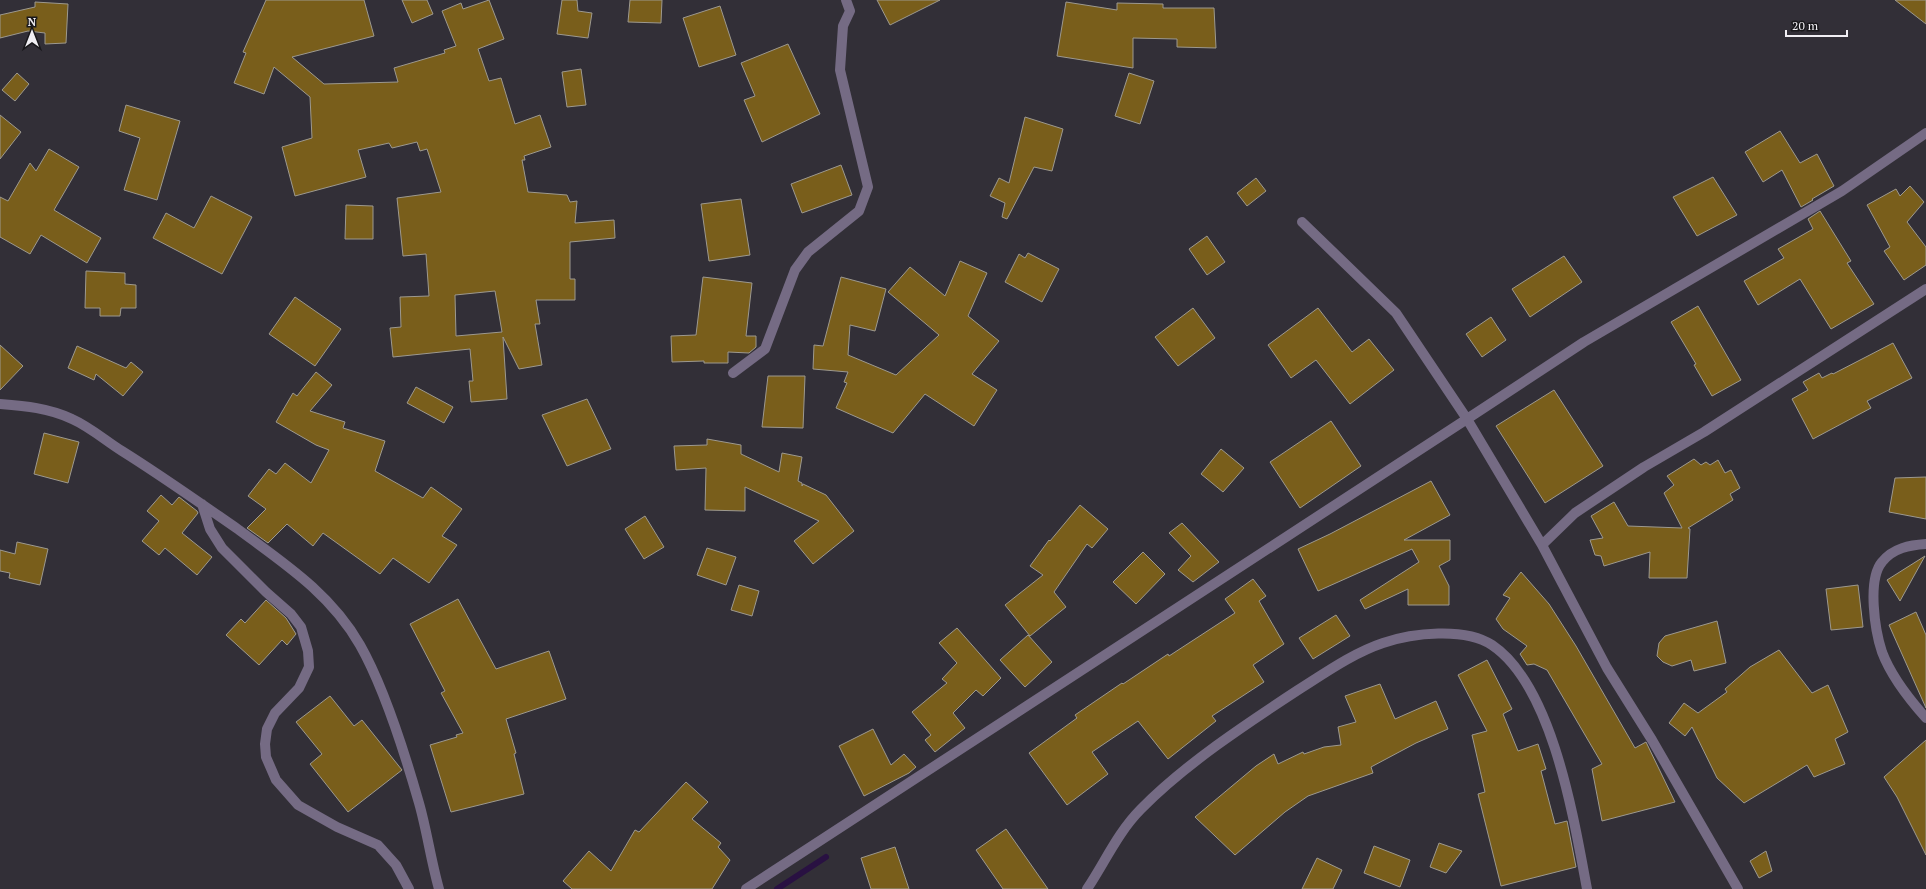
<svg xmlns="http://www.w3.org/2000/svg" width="1926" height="889" font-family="'PT Serif',serif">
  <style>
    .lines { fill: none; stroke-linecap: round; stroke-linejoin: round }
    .stream { stroke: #291142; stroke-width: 6 }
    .building { fill: #795e1b; stroke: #9d998f; fill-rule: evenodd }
    .minor { stroke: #756b84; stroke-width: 10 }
  </style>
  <rect width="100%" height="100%" fill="#322f37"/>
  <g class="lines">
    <path class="stream" d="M 777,889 L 826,857"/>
  </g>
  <path class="building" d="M 266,0 L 364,0 L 374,36 L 292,57 L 324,84 L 398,82 L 394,68 L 445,53 L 444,50 L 456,46 L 442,11 L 461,3 L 463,9 L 489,0 L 504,39 L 478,49 L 489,81 L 501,78 L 515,124 L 540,115 L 551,147 L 524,156 L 525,160 L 522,160 L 528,192 L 567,195 L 570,202 L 577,201 L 575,223 L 614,220 L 615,238 L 570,242 L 570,279 L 575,279 L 575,300 L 536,300 L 540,324 L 535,324 L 542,365 L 519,369 L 503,337 L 507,399 L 471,402 L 469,381 L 473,381 L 470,349 L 393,357 L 390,328 L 401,327 L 400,297 L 429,296 L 426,254 L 403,256 L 397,198 L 441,192 L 427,149 L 420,151 L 417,142 L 392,148 L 389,143 L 358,150 L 366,177 L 295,196 L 282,147 L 312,138 L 310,97 L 274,67 L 264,94 L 234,83 L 246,53 L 243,52 ZM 495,291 L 502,332 L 456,336 L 455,295 Z
    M 402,0 L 427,0 L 433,14 L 412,23 Z
    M 562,0 L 577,0 L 578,11 L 592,13 L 588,38 L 557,34 Z
    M 630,0 L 662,0 L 661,23 L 628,22 Z
    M 877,0 L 940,0 L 890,25 Z
    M 1895,0 L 1926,0 L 1926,24 Z
    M 35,2 L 68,4 L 66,43 L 45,44 L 45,33 L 28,31 L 0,38 L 0,15 L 35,7 Z
    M 1066,2 L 1117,10 L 1117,3 L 1163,4 L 1163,8 L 1214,8 L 1216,48 L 1177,47 L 1177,39 L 1133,38 L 1133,68 L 1057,56 Z
    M 720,6 L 736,55 L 699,67 L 683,18 Z
    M 788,44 L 820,114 L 762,142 L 744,100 L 755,96 L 741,63 Z
    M 581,69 L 586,105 L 567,107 L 562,72 Z
    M 17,73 L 29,84 L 15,101 L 2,90 Z
    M 1129,73 L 1154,81 L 1140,124 L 1115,116 Z
    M 126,105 L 180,121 L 157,200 L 124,190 L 140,138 L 119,131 Z
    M 0,115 L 21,132 L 0,159 Z
    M 1025,117 L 1063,129 L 1052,171 L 1034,167 L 1007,219 L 1002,217 L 1005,203 L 990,196 L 999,178 L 1009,183 Z
    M 1780,131 L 1800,163 L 1817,154 L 1834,186 L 1812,199 L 1813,200 L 1801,207 L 1782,170 L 1763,182 L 1745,152 Z
    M 49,149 L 79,167 L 54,210 L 101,238 L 87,263 L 41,235 L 30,254 L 0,237 L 0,197 L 8,201 L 30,163 L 36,171 Z
    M 841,165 L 852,195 L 802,213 L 791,184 Z
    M 1713,177 L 1737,215 L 1697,236 L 1673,197 Z
    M 1256,178 L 1266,191 L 1247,206 L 1237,193 Z
    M 1910,186 L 1924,202 L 1907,222 L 1926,247 L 1926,265 L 1904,280 L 1884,251 L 1890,247 L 1867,205 L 1896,189 L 1900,196 Z
    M 211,196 L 252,217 L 222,274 L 153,238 L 166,213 L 194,228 Z
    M 741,199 L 750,255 L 709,261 L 701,204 Z
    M 346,205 L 373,206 L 373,239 L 345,239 Z
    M 1820,211 L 1851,261 L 1847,263 L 1874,304 L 1831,329 L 1800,279 L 1758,305 L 1744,281 L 1784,258 L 1778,249 L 1813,229 L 1808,219 Z
    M 1207,236 L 1225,262 L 1207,275 L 1189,249 Z
    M 1028,253 L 1059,269 L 1042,302 L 1005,282 L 1019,254 L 1025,258 Z
    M 1564,256 L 1582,282 L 1530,317 L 1512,289 Z
    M 960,261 L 987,273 L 968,316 L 999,341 L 972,374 L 997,390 L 974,426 L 925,394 L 893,433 L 836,408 L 847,383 L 844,382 L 848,372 L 813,369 L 814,345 L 823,346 L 841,277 L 886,289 L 875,331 L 850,325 L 848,355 L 896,375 L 939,335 L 888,292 L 910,267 L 945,296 Z
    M 86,271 L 125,273 L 125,284 L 136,285 L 136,308 L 121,308 L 120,316 L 100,316 L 100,308 L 85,308 Z
    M 703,277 L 752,283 L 746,336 L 756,336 L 756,347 L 749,353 L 728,352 L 728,363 L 704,363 L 704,361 L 672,362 L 671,336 L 696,335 Z
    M 295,297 L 341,329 L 315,366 L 269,334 Z
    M 1698,306 L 1741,380 L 1712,396 L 1694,365 L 1696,364 L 1671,322 Z
    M 1193,308 L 1215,338 L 1178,366 L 1155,337 Z
    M 1318,308 L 1352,352 L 1369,339 L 1394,370 L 1350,404 L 1316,360 L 1291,378 L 1268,345 Z
    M 1491,317 L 1506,340 L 1482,357 L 1466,334 Z
    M 1893,343 L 1912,378 L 1867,401 L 1871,408 L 1813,439 L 1792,399 L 1808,390 L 1803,382 L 1819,373 L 1822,378 L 1832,373 L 1833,374 Z
    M 0,345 L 23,366 L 0,390 Z
    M 77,346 L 126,368 L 131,362 L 143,372 L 123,396 L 96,374 L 94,380 L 68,368 Z
    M 316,372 L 332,385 L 310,411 L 345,422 L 343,428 L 385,441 L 375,471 L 423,498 L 431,487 L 462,509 L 442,536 L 457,545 L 429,583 L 393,558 L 380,574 L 323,533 L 313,546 L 287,524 L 268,543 L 247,528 L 266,509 L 248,496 L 269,469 L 276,474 L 285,463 L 311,483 L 329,450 L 316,445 L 276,422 L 293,393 L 297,396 Z
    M 768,376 L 805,376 L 803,428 L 762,427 Z
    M 416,387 L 453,407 L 444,423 L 407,403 Z
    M 1554,390 L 1603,466 L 1545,503 L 1496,426 Z
    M 587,399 L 611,449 L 567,466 L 542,415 Z
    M 1331,421 L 1361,466 L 1300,508 L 1270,462 Z
    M 44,433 L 79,442 L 68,483 L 34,474 Z
    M 707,439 L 741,445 L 741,454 L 779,472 L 782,453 L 802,457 L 798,481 L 802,483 L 802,486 L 803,484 L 826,495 L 854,531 L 813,564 L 794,541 L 819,521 L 745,487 L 745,511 L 705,510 L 706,468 L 676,470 L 674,446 L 707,445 Z
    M 1221,449 L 1244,468 L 1223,492 L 1201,474 Z
    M 1694,459 L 1701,465 L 1706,462 L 1710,465 L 1718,460 L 1725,473 L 1731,470 L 1740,488 L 1730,494 L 1733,500 L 1688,528 L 1690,529 L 1687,578 L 1649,578 L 1650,552 L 1604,566 L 1601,556 L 1595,555 L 1590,540 L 1603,538 L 1591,516 L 1614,502 L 1628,526 L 1682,528 L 1664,493 L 1674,485 L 1667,476 Z
    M 1926,477 L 1926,519 L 1889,512 L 1895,478 Z
    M 1431,481 L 1450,515 L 1404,540 L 1450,540 L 1450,560 L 1439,566 L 1449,586 L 1449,605 L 1408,605 L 1408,589 L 1365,609 L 1360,600 L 1419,562 L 1412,549 L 1318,591 L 1298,549 L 1330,534 Z
    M 161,495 L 172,505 L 179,497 L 197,511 L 198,513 L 182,533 L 212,557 L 197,575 L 165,548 L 159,555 L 142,541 L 159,521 L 147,511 Z
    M 1080,505 L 1108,529 L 1092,548 L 1087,544 L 1054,592 L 1066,607 L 1030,636 L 1005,605 L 1043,575 L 1030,566 L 1049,540 L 1050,541 Z
    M 645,516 L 664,547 L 644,559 L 625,529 Z
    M 1182,523 L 1219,562 L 1193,582 L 1178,570 L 1191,556 L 1169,533 Z
    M 17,542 L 48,549 L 40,585 L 9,578 L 10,573 L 0,571 L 0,550 L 15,554 Z
    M 707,548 L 736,557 L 726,585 L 697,575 Z
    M 1143,552 L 1165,574 L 1136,604 L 1113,582 Z
    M 1925,556 L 1900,601 L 1887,580 Z
    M 1521,572 L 1549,604 L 1576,646 L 1635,748 L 1646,742 L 1675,802 L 1602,821 L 1592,769 L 1602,764 L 1547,670 L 1534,664 L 1527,665 L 1520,654 L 1527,646 L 1503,629 L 1496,619 L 1510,598 L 1503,595 Z
    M 1253,579 L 1266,596 L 1259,601 L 1284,644 L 1253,665 L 1264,682 L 1212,716 L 1216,721 L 1168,759 L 1138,721 L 1092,752 L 1108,774 L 1067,805 L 1029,753 L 1077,718 L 1075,715 L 1122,683 L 1123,684 L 1168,654 L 1169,656 L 1235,613 L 1225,599 Z
    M 739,585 L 759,591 L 752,616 L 731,610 Z
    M 1858,585 L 1863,627 L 1831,630 L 1826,589 Z
    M 458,599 L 496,669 L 549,651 L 566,699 L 506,719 L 516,753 L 514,754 L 524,794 L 451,812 L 430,745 L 457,737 L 456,735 L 463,733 L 441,693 L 445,691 L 410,624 Z
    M 266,600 L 286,618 L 296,634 L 287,645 L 282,640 L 259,665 L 226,635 L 241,619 L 245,623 Z
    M 1916,612 L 1926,635 L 1926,708 L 1889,625 Z
    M 1336,615 L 1350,636 L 1313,659 L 1299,638 Z
    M 1717,621 L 1726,663 L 1694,671 L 1691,660 L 1672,666 L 1663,662 L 1657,656 L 1659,643 L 1665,636 Z
    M 957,628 L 1001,678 L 983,696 L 976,690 L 953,713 L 965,728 L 935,752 L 925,740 L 931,735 L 912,712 L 947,683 L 942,679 L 957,663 L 939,643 Z
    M 1028,635 L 1052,662 L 1025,687 L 1000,660 Z
    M 1779,650 L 1812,693 L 1828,685 L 1848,732 L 1835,739 L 1845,764 L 1814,777 L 1807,765 L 1744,803 L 1717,778 L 1692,727 L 1685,736 L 1669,723 L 1684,703 L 1698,713 L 1727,692 L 1725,689 L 1750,667 Z
    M 1487,660 L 1512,709 L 1503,714 L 1518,751 L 1538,744 L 1546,769 L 1541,771 L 1555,824 L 1567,821 L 1576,867 L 1501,886 L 1478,794 L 1485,792 L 1472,735 L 1487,731 L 1458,675 Z
    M 1380,684 L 1395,719 L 1436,701 L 1448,729 L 1416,743 L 1371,767 L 1373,773 L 1308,796 L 1285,812 L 1235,855 L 1195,817 L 1256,766 L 1274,754 L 1278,764 L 1303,752 L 1304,754 L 1324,747 L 1341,745 L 1338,727 L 1356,722 L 1345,696 Z
    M 330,696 L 354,726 L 362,720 L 402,770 L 348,812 L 310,764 L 322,754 L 296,722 Z
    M 873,729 L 891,765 L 904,754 L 916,767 L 909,773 L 864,796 L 839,746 Z
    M 1926,740 L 1926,855 L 1897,797 L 1884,777 Z
    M 686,782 L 708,802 L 692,819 L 721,843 L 718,847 L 730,860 L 712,889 L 572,889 L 563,881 L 589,851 L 611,871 L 635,830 L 639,832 Z
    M 1006,829 L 1048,889 L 1003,889 L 976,850 Z
    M 1439,843 L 1462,851 L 1446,873 L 1430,867 Z
    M 1374,846 L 1410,860 L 1400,887 L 1364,873 Z
    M 895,847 L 909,889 L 871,889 L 861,858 Z
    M 1766,851 L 1772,871 L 1759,878 L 1750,861 Z
    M 1317,858 L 1342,870 L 1333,889 L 1302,889 Z"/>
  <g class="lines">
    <path class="minor" d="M 733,373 L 765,349 L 795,270 L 808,252 L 859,211 L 868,187 L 840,70 L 843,26 L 850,11 L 846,0
      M 0,404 C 25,406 49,408 72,419 C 90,427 106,441 122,451 C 162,476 200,503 239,530 C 285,564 331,594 360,645 C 385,689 405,754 419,803 C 427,831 431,861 439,889
      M 202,504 L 210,529 L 222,548 L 266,592 L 291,614 L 301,627 L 308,651 L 309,667 L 299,688 L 275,713 L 267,729 L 265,744 L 266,757 L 276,780 L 298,805 L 337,827 L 378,845 L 396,865 L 409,889
      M 1926,544 C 1910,545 1893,548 1882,562 C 1867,580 1875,631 1882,652 C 1891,676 1909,699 1926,718
      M 1542,545 L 1467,419 L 1584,342 L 1842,191 L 1926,133
      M 746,889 L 1467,419 L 1396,313 L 1302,222
      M 1087,889 C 1105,862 1118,832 1141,809 C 1184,765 1246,724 1298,690 C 1325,673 1353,653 1383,643 C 1412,633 1465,627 1492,645 C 1553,686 1574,820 1587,889
      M 1738,889 L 1652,740 L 1607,668 L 1542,545 L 1575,513 L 1644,467 L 1704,432 L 1926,289"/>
  </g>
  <g transform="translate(32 32)" stroke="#19181b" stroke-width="3" paint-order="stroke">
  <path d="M0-3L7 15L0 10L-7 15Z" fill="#f1eff4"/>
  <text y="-6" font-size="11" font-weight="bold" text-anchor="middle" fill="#f1eff4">N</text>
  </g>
  <path d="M1786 30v6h61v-6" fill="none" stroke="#f1eff4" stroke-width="2"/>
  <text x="1792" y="30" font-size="12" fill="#f1eff4" stroke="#19181b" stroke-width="3" paint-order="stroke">20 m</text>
</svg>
